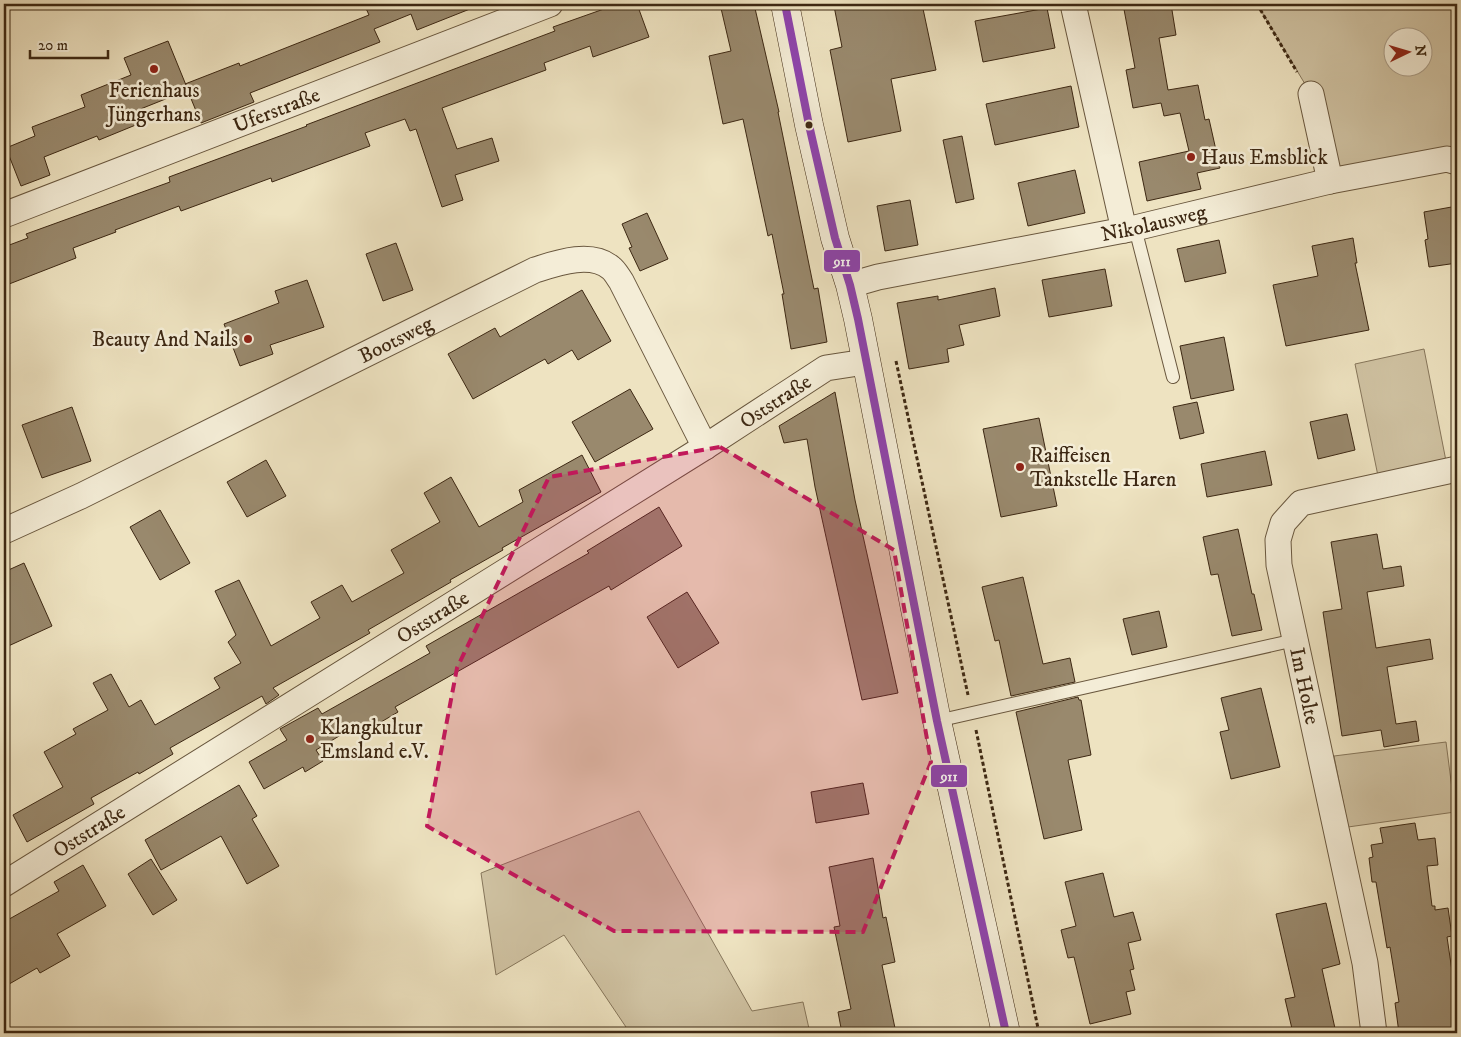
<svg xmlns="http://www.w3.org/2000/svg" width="1461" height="1037" font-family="'IM FELL DW Pica',serif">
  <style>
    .green { fill: #d0c3a3; stroke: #86765b; fill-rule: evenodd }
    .building { fill: #99896d; stroke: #3d2813 }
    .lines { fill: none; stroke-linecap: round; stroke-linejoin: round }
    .lane-casing { stroke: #69573e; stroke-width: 14 }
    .street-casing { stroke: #69573e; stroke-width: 27 }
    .secondary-casing { stroke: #3d2813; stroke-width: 29 }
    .path { stroke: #3d2813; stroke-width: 3; stroke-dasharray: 4 2.5; stroke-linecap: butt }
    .lane { stroke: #f4edd7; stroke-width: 12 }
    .street { stroke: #f4edd7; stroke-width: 25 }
    .secondary { stroke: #f4edd7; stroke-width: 28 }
    .bus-1-casing { stroke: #f4edd7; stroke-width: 11 }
    .bus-1 { stroke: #8e44ad; stroke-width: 8 }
    .marked { fill: #c2185b; fill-opacity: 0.2; stroke: #c2185b; stroke-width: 4; stroke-dasharray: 10 6; stroke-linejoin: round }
    .poi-dot { fill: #8f2418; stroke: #f4edd7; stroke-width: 2 }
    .bus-dot { fill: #3d2813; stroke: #f4edd7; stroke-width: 2 }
    .labels { text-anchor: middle; stroke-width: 5; stroke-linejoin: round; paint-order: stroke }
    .poi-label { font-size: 21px; fill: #3d2813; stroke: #f4edd7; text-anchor: start }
    .street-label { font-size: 21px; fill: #3d2813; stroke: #f4edd7 }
    .line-badge { stroke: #f4edd7; stroke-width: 2 }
    .badge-label { font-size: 14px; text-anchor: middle; font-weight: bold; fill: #fff }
  </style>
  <rect width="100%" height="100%" fill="#eee3c1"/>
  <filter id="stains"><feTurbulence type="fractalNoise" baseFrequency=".004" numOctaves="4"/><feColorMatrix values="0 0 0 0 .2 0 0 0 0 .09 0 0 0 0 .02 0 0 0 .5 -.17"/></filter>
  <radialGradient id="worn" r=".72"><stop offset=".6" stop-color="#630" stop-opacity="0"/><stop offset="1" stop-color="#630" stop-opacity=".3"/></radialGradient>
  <path class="green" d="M 1257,4 L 1457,4 L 1457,162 L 1330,181 L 1311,94 ZM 1394,38 L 1424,38 L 1424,68 L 1394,68 Z
    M 1424,349 L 1446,461 L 1378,476 L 1355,364 Z
    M 1446,742 L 1455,812 L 1348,827 L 1334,756 Z
    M 639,811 L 752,1011 L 803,1002 L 810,1033 L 630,1033 L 564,935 L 496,975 L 481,873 Z"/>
  <path class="building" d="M 364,4 L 480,5 L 417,30 L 411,14 L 374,29 L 380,42 L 250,93 L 254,102 L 201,123 L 185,84 L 239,63 L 240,66 L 369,15 Z
    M 618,4 L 637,4 L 649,37 L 593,57 L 590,46 L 544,63 L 546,70 L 442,108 L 457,149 L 492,138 L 499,161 L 455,175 L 463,200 L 442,207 L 416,129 L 410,131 L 405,119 L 365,133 L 370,146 L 272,182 L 271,178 L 181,211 L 179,206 L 115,230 L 116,232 L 73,248 L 76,258 L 4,286 L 4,247 L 28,238 L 26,234 L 170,182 L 169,177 L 307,126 L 306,125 L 555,31 L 553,27 Z
    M 720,4 L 754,4 L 779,112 L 778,112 L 814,289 L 818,288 L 827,342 L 791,349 L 782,294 L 784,294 L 772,234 L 768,236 L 743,119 L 723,124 L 709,56 L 731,51 Z
    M 846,4 L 922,4 L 936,70 L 891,79 L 901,131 L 848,142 L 830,50 L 842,47 L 834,6 Z
    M 1123,4 L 1171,4 L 1176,35 L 1159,38 L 1168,90 L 1198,85 L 1205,120 L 1209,119 L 1220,168 L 1197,173 L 1201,189 L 1147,201 L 1139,162 L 1189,151 L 1180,113 L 1164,116 L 1161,103 L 1133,108 L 1126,70 L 1135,68 Z
    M 1047,8 L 1055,48 L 983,62 L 975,21 Z
    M 168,41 L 188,90 L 138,110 L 143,122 L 99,140 L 97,136 L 44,157 L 50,175 L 21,186 L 6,148 L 35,136 L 32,127 L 85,107 L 81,95 L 131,75 L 124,58 Z
    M 1071,86 L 1079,127 L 995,145 L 986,104 Z
    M 962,136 L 974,199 L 956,203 L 943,140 Z
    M 1075,170 L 1085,213 L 1028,226 L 1018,183 Z
    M 910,200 L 918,245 L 885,251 L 877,206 Z
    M 1457,206 L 1457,263 L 1429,267 L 1425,240 L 1428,239 L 1424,212 Z
    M 647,213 L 668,259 L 640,271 L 629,248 L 632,247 L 622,224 Z
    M 1353,238 L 1357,263 L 1355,263 L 1369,330 L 1286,346 L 1273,285 L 1318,276 L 1312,246 Z
    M 1219,240 L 1226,273 L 1185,282 L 1177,249 Z
    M 396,243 L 413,290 L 383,301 L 366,254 Z
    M 1105,269 L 1112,306 L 1049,317 L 1042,280 Z
    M 307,280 L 324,327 L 270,345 L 273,354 L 240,366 L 224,324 L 279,303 L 275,291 Z
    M 995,288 L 1000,316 L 959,325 L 964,345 L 947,349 L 949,362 L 909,369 L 897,303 L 938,296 L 938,300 Z
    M 582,290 L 611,341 L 578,360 L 572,350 L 548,364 L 545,359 L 473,399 L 448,354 L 495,328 L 500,337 Z
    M 1224,337 L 1234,390 L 1191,399 L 1180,346 Z
    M 630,389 L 653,429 L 595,462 L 572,422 Z
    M 835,392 L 855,500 L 898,693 L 862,700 L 815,487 L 807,439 L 784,443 L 779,426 Z
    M 1197,402 L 1204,433 L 1180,439 L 1173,407 Z
    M 72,407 L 91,461 L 42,478 L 22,425 Z
    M 1347,414 L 1355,450 L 1318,459 L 1310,422 Z
    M 1039,418 L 1057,506 L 1001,517 L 983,429 Z
    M 1265,451 L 1272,485 L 1207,497 L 1201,464 Z
    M 582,455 L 601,492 L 502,548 L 503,550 L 450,580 L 451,582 L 368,630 L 370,633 L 273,688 L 279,695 L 266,704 L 262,696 L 170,748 L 173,754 L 139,774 L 138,772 L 91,798 L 94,804 L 27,842 L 13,815 L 63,787 L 44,752 L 76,734 L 73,729 L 108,710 L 93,683 L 111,674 L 129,707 L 141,700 L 155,725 L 220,688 L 214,678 L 241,663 L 228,642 L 236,635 L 215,591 L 239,580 L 271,646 L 320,618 L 311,602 L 342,585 L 352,602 L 404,573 L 391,550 L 440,522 L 424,493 L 451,477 L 479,527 L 523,502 L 519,490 Z
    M 266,460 L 286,496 L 247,517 L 227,482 Z
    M 659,507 L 682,546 L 611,590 L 609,586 L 395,707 L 398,712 L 359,735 L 354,727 L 316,750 L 323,761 L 305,772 L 303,767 L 264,789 L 249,762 L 287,740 L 280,729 L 318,708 L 322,714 L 430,653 L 426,646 L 589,553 L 587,551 Z
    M 160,510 L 190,563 L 160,580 L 130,527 Z
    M 1238,529 L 1252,594 L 1254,594 L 1262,630 L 1232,636 L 1218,574 L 1211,575 L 1203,537 Z
    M 1377,534 L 1383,569 L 1401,566 L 1404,586 L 1367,592 L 1376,648 L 1430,639 L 1433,659 L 1387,667 L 1396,724 L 1416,721 L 1419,741 L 1384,747 L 1381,730 L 1342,736 L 1323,612 L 1342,609 L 1331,542 Z
    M 24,563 L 52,626 L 4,648 L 4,572 Z
    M 1023,577 L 1043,664 L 1070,658 L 1075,682 L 1011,696 L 999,640 L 995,641 L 982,587 Z
    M 687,592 L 719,643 L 678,668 L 647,617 Z
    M 1159,611 L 1167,647 L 1132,655 L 1123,619 Z
    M 1261,688 L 1280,767 L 1231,779 L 1220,732 L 1229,730 L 1221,698 Z
    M 1078,697 L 1079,700 L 1081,700 L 1091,755 L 1068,760 L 1082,830 L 1044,839 L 1016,712 Z
    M 863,783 L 869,814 L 816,823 L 811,792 Z
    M 239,785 L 257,816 L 252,819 L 279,866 L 247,884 L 221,836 L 161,870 L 145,840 Z
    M 1415,823 L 1418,840 L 1435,838 L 1438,865 L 1427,866 L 1432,906 L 1435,906 L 1435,910 L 1448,908 L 1452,936 L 1447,937 L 1457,1005 L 1457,1031 L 1441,1033 L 1399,1033 L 1395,1003 L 1399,1002 L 1390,947 L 1387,948 L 1376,882 L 1372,882 L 1369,858 L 1373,857 L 1371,845 L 1383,843 L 1380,828 Z
    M 873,858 L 883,918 L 886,917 L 895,962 L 882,965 L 896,1033 L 842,1033 L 838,1012 L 851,1009 L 834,927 L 840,926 L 829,867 Z
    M 151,859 L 177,900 L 153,915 L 128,874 Z
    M 83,865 L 106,906 L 57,934 L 70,956 L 40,973 L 37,968 L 4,987 L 4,922 L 59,891 L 54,882 Z
    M 1103,873 L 1114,917 L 1133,912 L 1141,940 L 1128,943 L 1134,969 L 1130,970 L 1135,990 L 1126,992 L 1131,1014 L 1090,1024 L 1074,957 L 1068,958 L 1061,930 L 1076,926 L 1065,882 Z
    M 1326,903 L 1340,964 L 1322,969 L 1336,1033 L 1293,1033 L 1285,999 L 1295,997 L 1276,914 Z"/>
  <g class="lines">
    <defs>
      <path id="lane" d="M 1135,228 L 1173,377
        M 937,721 L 1295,640"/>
      <g id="street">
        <path d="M 1073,4 L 1124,230"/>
        <path d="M 1311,94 L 1330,181"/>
        <path id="s1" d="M 4,215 L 550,4"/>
        <path id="s2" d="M 850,285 L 878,277 L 1135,228 L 1330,181 L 1447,159 L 1457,162"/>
        <path id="s3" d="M 4,531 L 81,496 L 535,270 C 557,263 591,251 611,268 C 615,271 618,277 621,281 L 705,447"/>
        <path id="s4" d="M 4,884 L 705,447 L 826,368 L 865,362"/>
        <path d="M 1374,1033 L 1365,963 L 1279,565 L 1278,540 L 1283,523 L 1301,503 L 1457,469"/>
      </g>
      <path id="secondary" d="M 785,4 L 809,125 L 835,238 L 850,285 L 858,319 L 937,721 L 1006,1033"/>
    </defs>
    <use href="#lane" class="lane-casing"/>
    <use href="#street" class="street-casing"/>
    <use href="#secondary" class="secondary-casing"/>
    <path class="path" d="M 1257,4 L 1297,72
      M 896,361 L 968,695
      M 976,730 L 1039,1033"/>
    <use href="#lane" class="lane"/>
    <use href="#street" class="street"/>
    <use href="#secondary" class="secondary"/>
    <defs>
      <path id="bus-1" d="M 785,4 L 809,125 L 835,238 L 850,285 L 858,319 L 937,721 L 1006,1033"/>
    </defs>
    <use href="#bus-1" class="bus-1-casing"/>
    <use href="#bus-1" class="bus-1"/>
  </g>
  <path class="marked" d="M 720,447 L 894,550 L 931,762 L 863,932 L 614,931 L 427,826 L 457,668 L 549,477 Z"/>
  <g class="poi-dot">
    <circle cx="154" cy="69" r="5"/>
    <circle cx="1191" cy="157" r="5"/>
    <circle cx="248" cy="339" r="5"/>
    <circle cx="1020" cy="467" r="5"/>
    <circle cx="310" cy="739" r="5"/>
  </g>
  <circle class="bus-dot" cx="809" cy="125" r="4.5"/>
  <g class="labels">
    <g class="poi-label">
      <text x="154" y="97" text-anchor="middle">Ferienhaus<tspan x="154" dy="24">Jüngerhans</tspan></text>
      <text x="1201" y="164">Haus Emsblick</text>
      <text x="238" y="346" text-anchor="end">Beauty And Nails</text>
      <text x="1030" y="462">Raiffeisen<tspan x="1030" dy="24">Tankstelle Haren</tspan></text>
      <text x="320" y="734">Klangkultur<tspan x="320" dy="24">Emsland e.V.</tspan></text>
    </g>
    <g class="street-label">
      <text dy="7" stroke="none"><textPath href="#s1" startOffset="292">Uferstraße</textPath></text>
      <text dy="7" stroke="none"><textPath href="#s2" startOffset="310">Nikolausweg</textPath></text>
      <text dy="7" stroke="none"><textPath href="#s3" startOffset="436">Bootsweg</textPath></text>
      <text dy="7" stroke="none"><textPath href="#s4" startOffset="910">Oststraße</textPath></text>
      <text dy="7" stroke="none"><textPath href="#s4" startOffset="505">Oststraße</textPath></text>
      <text transform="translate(1305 686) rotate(78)" y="7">Im Holte</text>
      <text dy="7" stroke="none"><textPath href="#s4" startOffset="100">Oststraße</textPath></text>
    </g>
  </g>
  <g class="line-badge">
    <rect x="823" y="249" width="38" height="24" rx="5" fill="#8e44ad"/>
    <rect x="930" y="764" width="38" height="24" rx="5" fill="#8e44ad"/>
  </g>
  <g class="badge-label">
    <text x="842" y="266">911</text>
    <text x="949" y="781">911</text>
  </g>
  <rect width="1461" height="1037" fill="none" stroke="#eee3c1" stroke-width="20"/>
  <rect x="5" y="5" width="1451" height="1027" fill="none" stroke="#3d2813" stroke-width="2.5"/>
  <rect x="10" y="10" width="1441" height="1017" fill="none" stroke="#3d2813"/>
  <g transform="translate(1408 52) rotate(85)"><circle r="24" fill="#f4edd7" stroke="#ab9e89"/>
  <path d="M0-4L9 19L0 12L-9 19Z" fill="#8f2418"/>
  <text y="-8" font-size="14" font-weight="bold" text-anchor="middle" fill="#3d2813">N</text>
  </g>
  <path d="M30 50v8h78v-8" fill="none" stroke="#3d2813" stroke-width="2.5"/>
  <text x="38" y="50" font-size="15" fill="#3d2813" stroke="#f4edd7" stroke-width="4" paint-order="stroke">20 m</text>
  <rect width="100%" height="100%" filter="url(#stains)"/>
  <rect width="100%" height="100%" fill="url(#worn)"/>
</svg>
